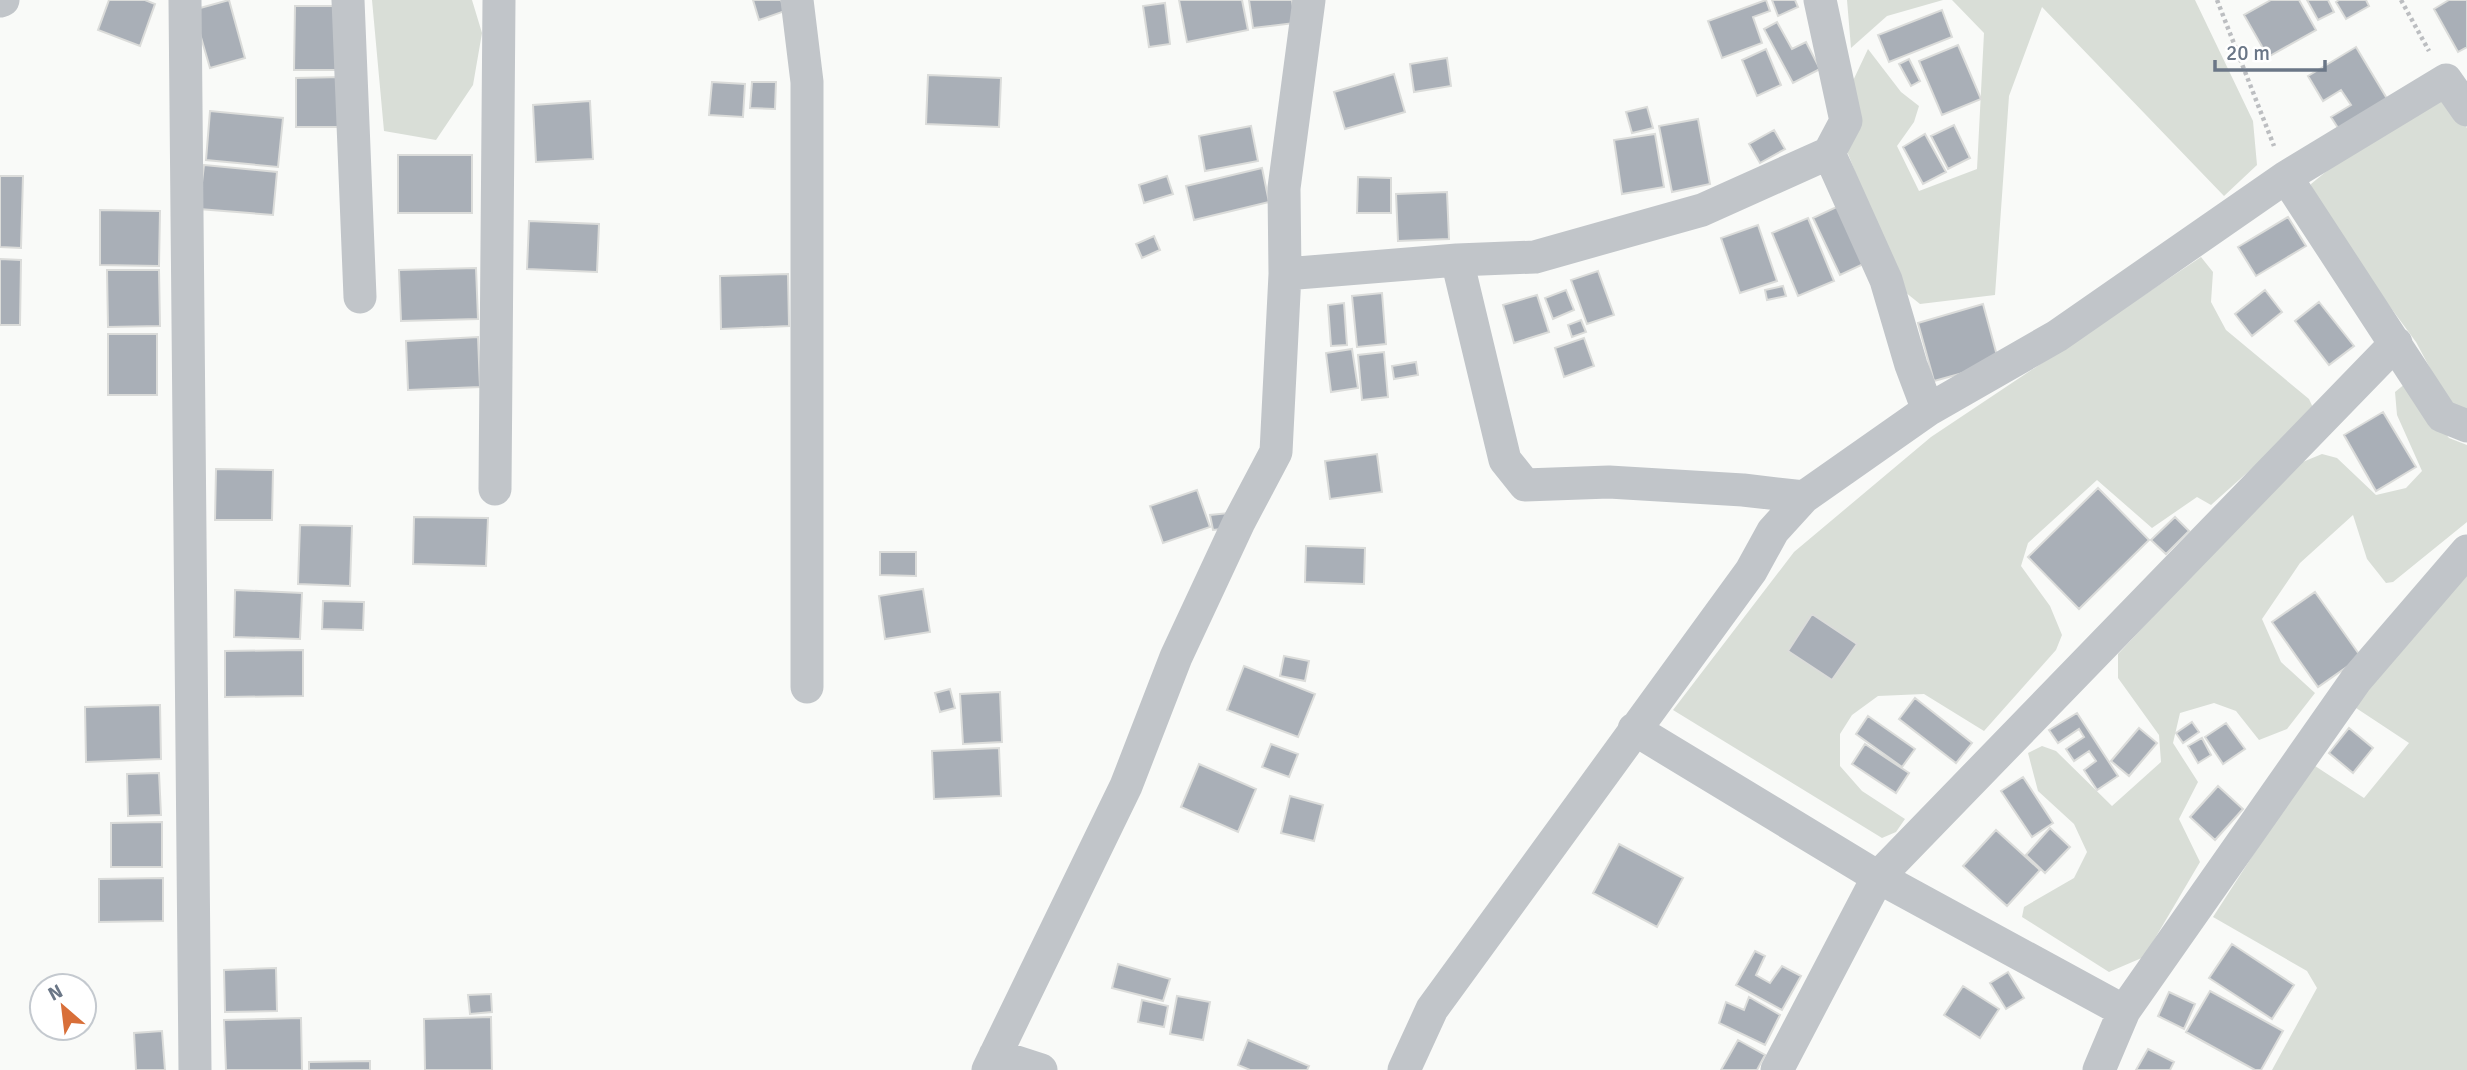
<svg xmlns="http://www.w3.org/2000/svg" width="2467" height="1070" font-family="Signika,sans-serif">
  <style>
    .green { fill: #d9ded7 }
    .building { fill: #a9afb7; stroke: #dbdcda; stroke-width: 2 }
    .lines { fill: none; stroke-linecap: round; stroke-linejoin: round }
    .path { stroke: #bcbec1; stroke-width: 4.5; stroke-dasharray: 3.5 3.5; stroke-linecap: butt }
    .minor { stroke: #c1c5c9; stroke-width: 33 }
  </style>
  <rect width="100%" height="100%" fill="#f9faf8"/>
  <path class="green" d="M 372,0 L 472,0 L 482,33 L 473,85 L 436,140 L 384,131 Z
    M 1847,0 L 1943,0 L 1887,16 L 1851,48 Z
    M 1952,0 L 2195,0 L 2253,121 L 2257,165 L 2224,196 L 2042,7 L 2009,96 L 1995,295 L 1920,304 L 1900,288 L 1845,146 L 1851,85 L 1868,49 L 1901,92 L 1919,106 L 1914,122 L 1897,146 L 1919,191 L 1977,169 L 1984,33 Z
    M 2444,98 L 2467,128 L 2467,413 L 2453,411 L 2416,342 L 2338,236 L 2312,198 L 2311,184 L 2378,129 Z
    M 2201,257 L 2213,272 L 2211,302 L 2226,330 L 2309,399 L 2315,412 L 2211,505 L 2197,497 L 2152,528 L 2097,480 L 2028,543 L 2021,566 L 2050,606 L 2062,635 L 2056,650 L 1984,731 L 1924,694 L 1878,696 L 1852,715 L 1840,734 L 1840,766 L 1862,791 L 1905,819 L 1896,832 L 1882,838 L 1673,710 L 1794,552 L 1931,437 Z
    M 2406,383 L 2449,438 L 2467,445 L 2467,522 L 2393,582 L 2386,583 L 2367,559 L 2353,515 L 2300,563 L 2262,619 L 2281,662 L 2315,693 L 2287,729 L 2259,740 L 2236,711 L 2214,703 L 2180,713 L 2173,743 L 2198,782 L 2179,819 L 2200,862 L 2144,957 L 2109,972 L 2022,917 L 2024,907 L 2074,878 L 2087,852 L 2074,824 L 2038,791 L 2028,753 L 2042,746 L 2056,751 L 2112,806 L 2161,762 L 2159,735 L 2118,678 L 2118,654 L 2293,466 L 2322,454 L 2337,458 L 2376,495 L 2406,488 L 2422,471 L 2397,415 L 2395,392 Z
    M 2467,566 L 2467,1070 L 2272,1070 L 2317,988 L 2307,971 L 2213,917 L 2312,764 L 2364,798 L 2409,743 L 2353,706 Z"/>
  <path class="building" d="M 109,0 L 145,0 L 155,4 L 140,46 L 98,30 Z
    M 229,0 L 245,58 L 210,68 L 193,10 Z
    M 753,0 L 781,0 L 785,11 L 759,20 Z
    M 1179,0 L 1242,0 L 1248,30 L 1187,42 Z
    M 1249,0 L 1292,0 L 1295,23 L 1253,28 Z
    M 1766,0 L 1770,11 L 1753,17 L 1762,43 L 1722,58 L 1708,21 Z
    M 1772,0 L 1795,0 L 1798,7 L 1778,16 Z
    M 2271,0 L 2299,0 L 2316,30 L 2268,57 L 2244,15 Z
    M 2307,0 L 2328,0 L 2334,12 L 2318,20 Z
    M 2339,0 L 2366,0 L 2369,6 L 2346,19 L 2336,2 Z
    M 2449,0 L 2467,0 L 2467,47 L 2458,52 L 2434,9 Z
    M 1165,3 L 1170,44 L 1149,47 L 1143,6 Z
    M 295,6 L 345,6 L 344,70 L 294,70 Z
    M 1942,10 L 1952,37 L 1889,62 L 1878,35 Z
    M 1777,22 L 1792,49 L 1806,42 L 1820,69 L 1793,83 L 1764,29 Z
    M 1958,45 L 1981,99 L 1942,115 L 1919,61 Z
    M 2356,47 L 2389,102 L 2340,131 L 2331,117 L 2351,105 L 2341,90 L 2323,101 L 2308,76 Z
    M 1766,49 L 1781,85 L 1757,96 L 1742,60 Z
    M 1447,58 L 1451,86 L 1414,92 L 1410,64 Z
    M 1909,59 L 1920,81 L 1911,86 L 1899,64 Z
    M 1394,74 L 1405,112 L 1345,129 L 1334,92 Z
    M 928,75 L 1001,78 L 999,127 L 926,124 Z
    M 342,77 L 343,127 L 296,127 L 296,78 Z
    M 712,82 L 745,84 L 743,117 L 709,115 Z
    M 752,82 L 776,82 L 775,109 L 750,108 Z
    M 590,101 L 593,159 L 536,162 L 533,105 Z
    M 1647,107 L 1653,128 L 1632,133 L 1626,112 Z
    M 210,111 L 283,118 L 278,167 L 206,160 Z
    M 1698,119 L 1710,184 L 1672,192 L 1659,126 Z
    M 1954,125 L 1970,158 L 1948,169 L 1931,136 Z
    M 1251,126 L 1258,161 L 1205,171 L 1199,136 Z
    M 1774,130 L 1785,149 L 1760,163 L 1749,144 Z
    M 1655,134 L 1664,187 L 1622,194 L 1614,140 Z
    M 1925,134 L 1946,172 L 1923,184 L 1903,147 Z
    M 398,155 L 472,155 L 472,213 L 398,213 Z
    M 204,165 L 277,172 L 273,215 L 199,209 Z
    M 1262,168 L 1269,202 L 1194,220 L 1186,186 Z
    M 0,176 L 23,176 L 21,248 L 0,247 Z
    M 1167,176 L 1173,194 L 1144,203 L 1139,185 Z
    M 1358,177 L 1391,178 L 1391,213 L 1357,213 Z
    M 1447,192 L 1449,239 L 1398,241 L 1396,194 Z
    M 1845,203 L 1872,260 L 1840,275 L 1813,218 Z
    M 100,210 L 160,211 L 159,266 L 100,265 Z
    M 2288,217 L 2306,246 L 2256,276 L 2238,247 Z
    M 1808,218 L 1834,281 L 1798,296 L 1772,233 Z
    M 529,221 L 599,224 L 597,272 L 527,269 Z
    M 1758,225 L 1777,281 L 1740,293 L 1721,238 Z
    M 1154,236 L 1160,250 L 1142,258 L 1136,244 Z
    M 0,259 L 21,260 L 20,325 L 0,325 Z
    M 476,268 L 478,319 L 401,321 L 399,270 Z
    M 107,270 L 159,270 L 160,326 L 108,327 Z
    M 1598,271 L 1614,315 L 1587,324 L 1571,280 Z
    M 788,274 L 789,326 L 721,329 L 720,276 Z
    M 1783,286 L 1786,296 L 1767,300 L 1765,290 Z
    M 1566,290 L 1574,310 L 1553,319 L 1545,298 Z
    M 2265,290 L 2282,312 L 2252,336 L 2235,314 Z
    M 1382,293 L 1386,344 L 1357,347 L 1352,296 Z
    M 1537,295 L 1549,332 L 1514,343 L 1503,305 Z
    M 2319,302 L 2354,346 L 2329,365 L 2295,321 Z
    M 1344,303 L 1347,345 L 1331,346 L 1328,305 Z
    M 1983,304 L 1999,363 L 1934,381 L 1918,323 Z
    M 1581,320 L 1586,332 L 1572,337 L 1568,325 Z
    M 108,334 L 157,334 L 157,395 L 108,395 Z
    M 478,337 L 480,387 L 408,390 L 406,341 Z
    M 1584,338 L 1594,366 L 1564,377 L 1555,348 Z
    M 1352,349 L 1358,388 L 1331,392 L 1326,353 Z
    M 1384,352 L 1388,397 L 1362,400 L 1358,355 Z
    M 1416,362 L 1418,375 L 1394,379 L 1392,366 Z
    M 2383,412 L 2416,467 L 2376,491 L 2344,435 Z
    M 1377,454 L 1382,492 L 1330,499 L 1325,461 Z
    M 216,469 L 273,470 L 272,520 L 215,520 Z
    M 2098,488 L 2149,540 L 2079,609 L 2028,557 Z
    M 1197,490 L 1210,527 L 1163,543 L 1150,506 Z
    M 1229,513 L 1230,528 L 1213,530 L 1210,515 Z
    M 414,517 L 488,518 L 486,566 L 413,564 Z
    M 2175,517 L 2189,531 L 2166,554 L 2151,540 Z
    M 300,525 L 352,526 L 350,586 L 298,584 Z
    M 1306,546 L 1365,548 L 1364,584 L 1305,582 Z
    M 880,552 L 916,552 L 916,576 L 880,575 Z
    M 923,589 L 930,632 L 885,639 L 879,596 Z
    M 235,590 L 302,593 L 300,639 L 234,637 Z
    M 2315,592 L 2361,657 L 2318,687 L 2272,622 Z
    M 323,601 L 364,602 L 363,630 L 322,629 Z
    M 1812,614 L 1857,644 L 1832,680 L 1788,651 Z
    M 303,650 L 303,696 L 225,697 L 225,651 Z
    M 1284,656 L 1309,661 L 1305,681 L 1280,676 Z
    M 1244,666 L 1315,694 L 1298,737 L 1227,710 Z
    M 950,689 L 955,708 L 940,712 L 935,693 Z
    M 1000,692 L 1002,742 L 963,744 L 960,694 Z
    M 1915,698 L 1972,743 L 1956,763 L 1899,719 Z
    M 160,705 L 161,759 L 86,762 L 85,707 Z
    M 2077,713 L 2118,776 L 2097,790 L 2084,770 L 2096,761 L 2089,751 L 2074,761 L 2066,749 L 2084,737 L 2079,729 L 2058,743 L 2049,730 Z
    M 1868,716 L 1915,749 L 1902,767 L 1856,734 Z
    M 2192,722 L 2199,732 L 2183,743 L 2176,733 Z
    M 2226,723 L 2245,749 L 2223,764 L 2205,737 Z
    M 2139,728 L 2157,743 L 2129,776 L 2111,761 Z
    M 2349,728 L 2373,748 L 2353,773 L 2329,753 Z
    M 2202,738 L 2211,755 L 2198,763 L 2188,746 Z
    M 1271,744 L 1298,754 L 1289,777 L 1262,767 Z
    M 1865,744 L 1909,773 L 1896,793 L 1852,764 Z
    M 999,748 L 1001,796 L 934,799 L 932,751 Z
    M 1199,764 L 1256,789 L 1238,832 L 1181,807 Z
    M 159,773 L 161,815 L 128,816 L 127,774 Z
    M 2023,777 L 2053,823 L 2032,837 L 2001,791 Z
    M 2218,786 L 2243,809 L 2215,840 L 2190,817 Z
    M 1290,796 L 1323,805 L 1314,841 L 1281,833 Z
    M 162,822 L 162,867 L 111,867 L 111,823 Z
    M 2050,828 L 2070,847 L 2045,873 L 2026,855 Z
    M 1996,830 L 2040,870 L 2007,906 L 1963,866 Z
    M 1619,844 L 1683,878 L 1657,927 L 1593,893 Z
    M 163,878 L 163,921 L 99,922 L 99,879 Z
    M 2232,944 L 2294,985 L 2272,1019 L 2209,978 Z
    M 1755,951 L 1765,956 L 1756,975 L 1770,983 L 1782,966 L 1801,976 L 1782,1010 L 1736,985 Z
    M 1118,964 L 1170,979 L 1163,1001 L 1112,988 Z
    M 276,968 L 277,1011 L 225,1012 L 224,970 Z
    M 2008,972 L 2024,998 L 2006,1009 L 1990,983 Z
    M 1963,986 L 1999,1009 L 1980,1038 L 1944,1015 Z
    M 2210,991 L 2283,1031 L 2261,1070 L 2255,1070 L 2186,1032 Z
    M 2169,992 L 2195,1004 L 2184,1029 L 2158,1016 Z
    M 491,994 L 492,1012 L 470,1014 L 468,995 Z
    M 1177,996 L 1210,1002 L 1203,1040 L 1170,1034 Z
    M 1749,997 L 1780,1015 L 1765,1045 L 1719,1023 L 1726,1002 L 1744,1010 Z
    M 1142,1000 L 1168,1006 L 1164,1027 L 1138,1022 Z
    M 491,1017 L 492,1070 L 425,1070 L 424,1019 Z
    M 301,1018 L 302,1070 L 226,1070 L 224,1020 Z
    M 162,1031 L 165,1070 L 136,1070 L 134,1033 Z
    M 1248,1040 L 1309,1066 L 1307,1070 L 1250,1070 L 1238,1065 Z
    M 1738,1040 L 1765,1055 L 1757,1070 L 1721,1070 Z
    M 2148,1049 L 2174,1062 L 2170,1070 L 2136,1070 Z
    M 370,1061 L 370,1070 L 309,1070 L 309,1062 Z"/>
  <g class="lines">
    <path class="path" d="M 2217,0 L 2274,146
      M 2401,0 L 2429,51"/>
    <path class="minor" d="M 185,0 L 195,1070
      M 348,0 L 360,297
      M 797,0 L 807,82 L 807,687
      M 0,1 L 3,0
      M 1829,153 L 1886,280 L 1911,365 L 1928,410
      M 2286,177 L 2442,416 L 2467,426
      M 1457,260 L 1505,460 L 1525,485 L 1609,482 L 1743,490 L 1804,497
      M 1285,274 L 1457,260 L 1535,257 L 1702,210 L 1829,153 L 1846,121 L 1820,0
      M 495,489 L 499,0
      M 1634,729 L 1878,877 L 2124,1011
      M 995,1055 L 1041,1070
      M 988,1070 L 1126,786 L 1176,657 L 1239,522 L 1276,452 L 1285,274 L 1284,188 L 1309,0
      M 1404,1070 L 1432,1009 L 1751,571 L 1773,531 L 1804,497 L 1928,410 L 2057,336 L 2286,177 L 2446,80 L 2467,110
      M 1777,1070 L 1878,877 L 2396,343
      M 2099,1070 L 2124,1011 L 2356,680 L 2467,551"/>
  </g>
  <g transform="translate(63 1007) rotate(332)"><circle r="33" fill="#ffffff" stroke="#c4c9cf" stroke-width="2"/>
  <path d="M0-5L12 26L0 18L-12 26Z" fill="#d86f39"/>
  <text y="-10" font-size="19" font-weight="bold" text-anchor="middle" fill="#6b7787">N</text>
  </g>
  <path d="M2215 60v10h110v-10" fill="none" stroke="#6b7787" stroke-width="3.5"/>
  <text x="2226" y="60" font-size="21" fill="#6b7787" stroke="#ffffff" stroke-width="5" paint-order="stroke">20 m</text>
</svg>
